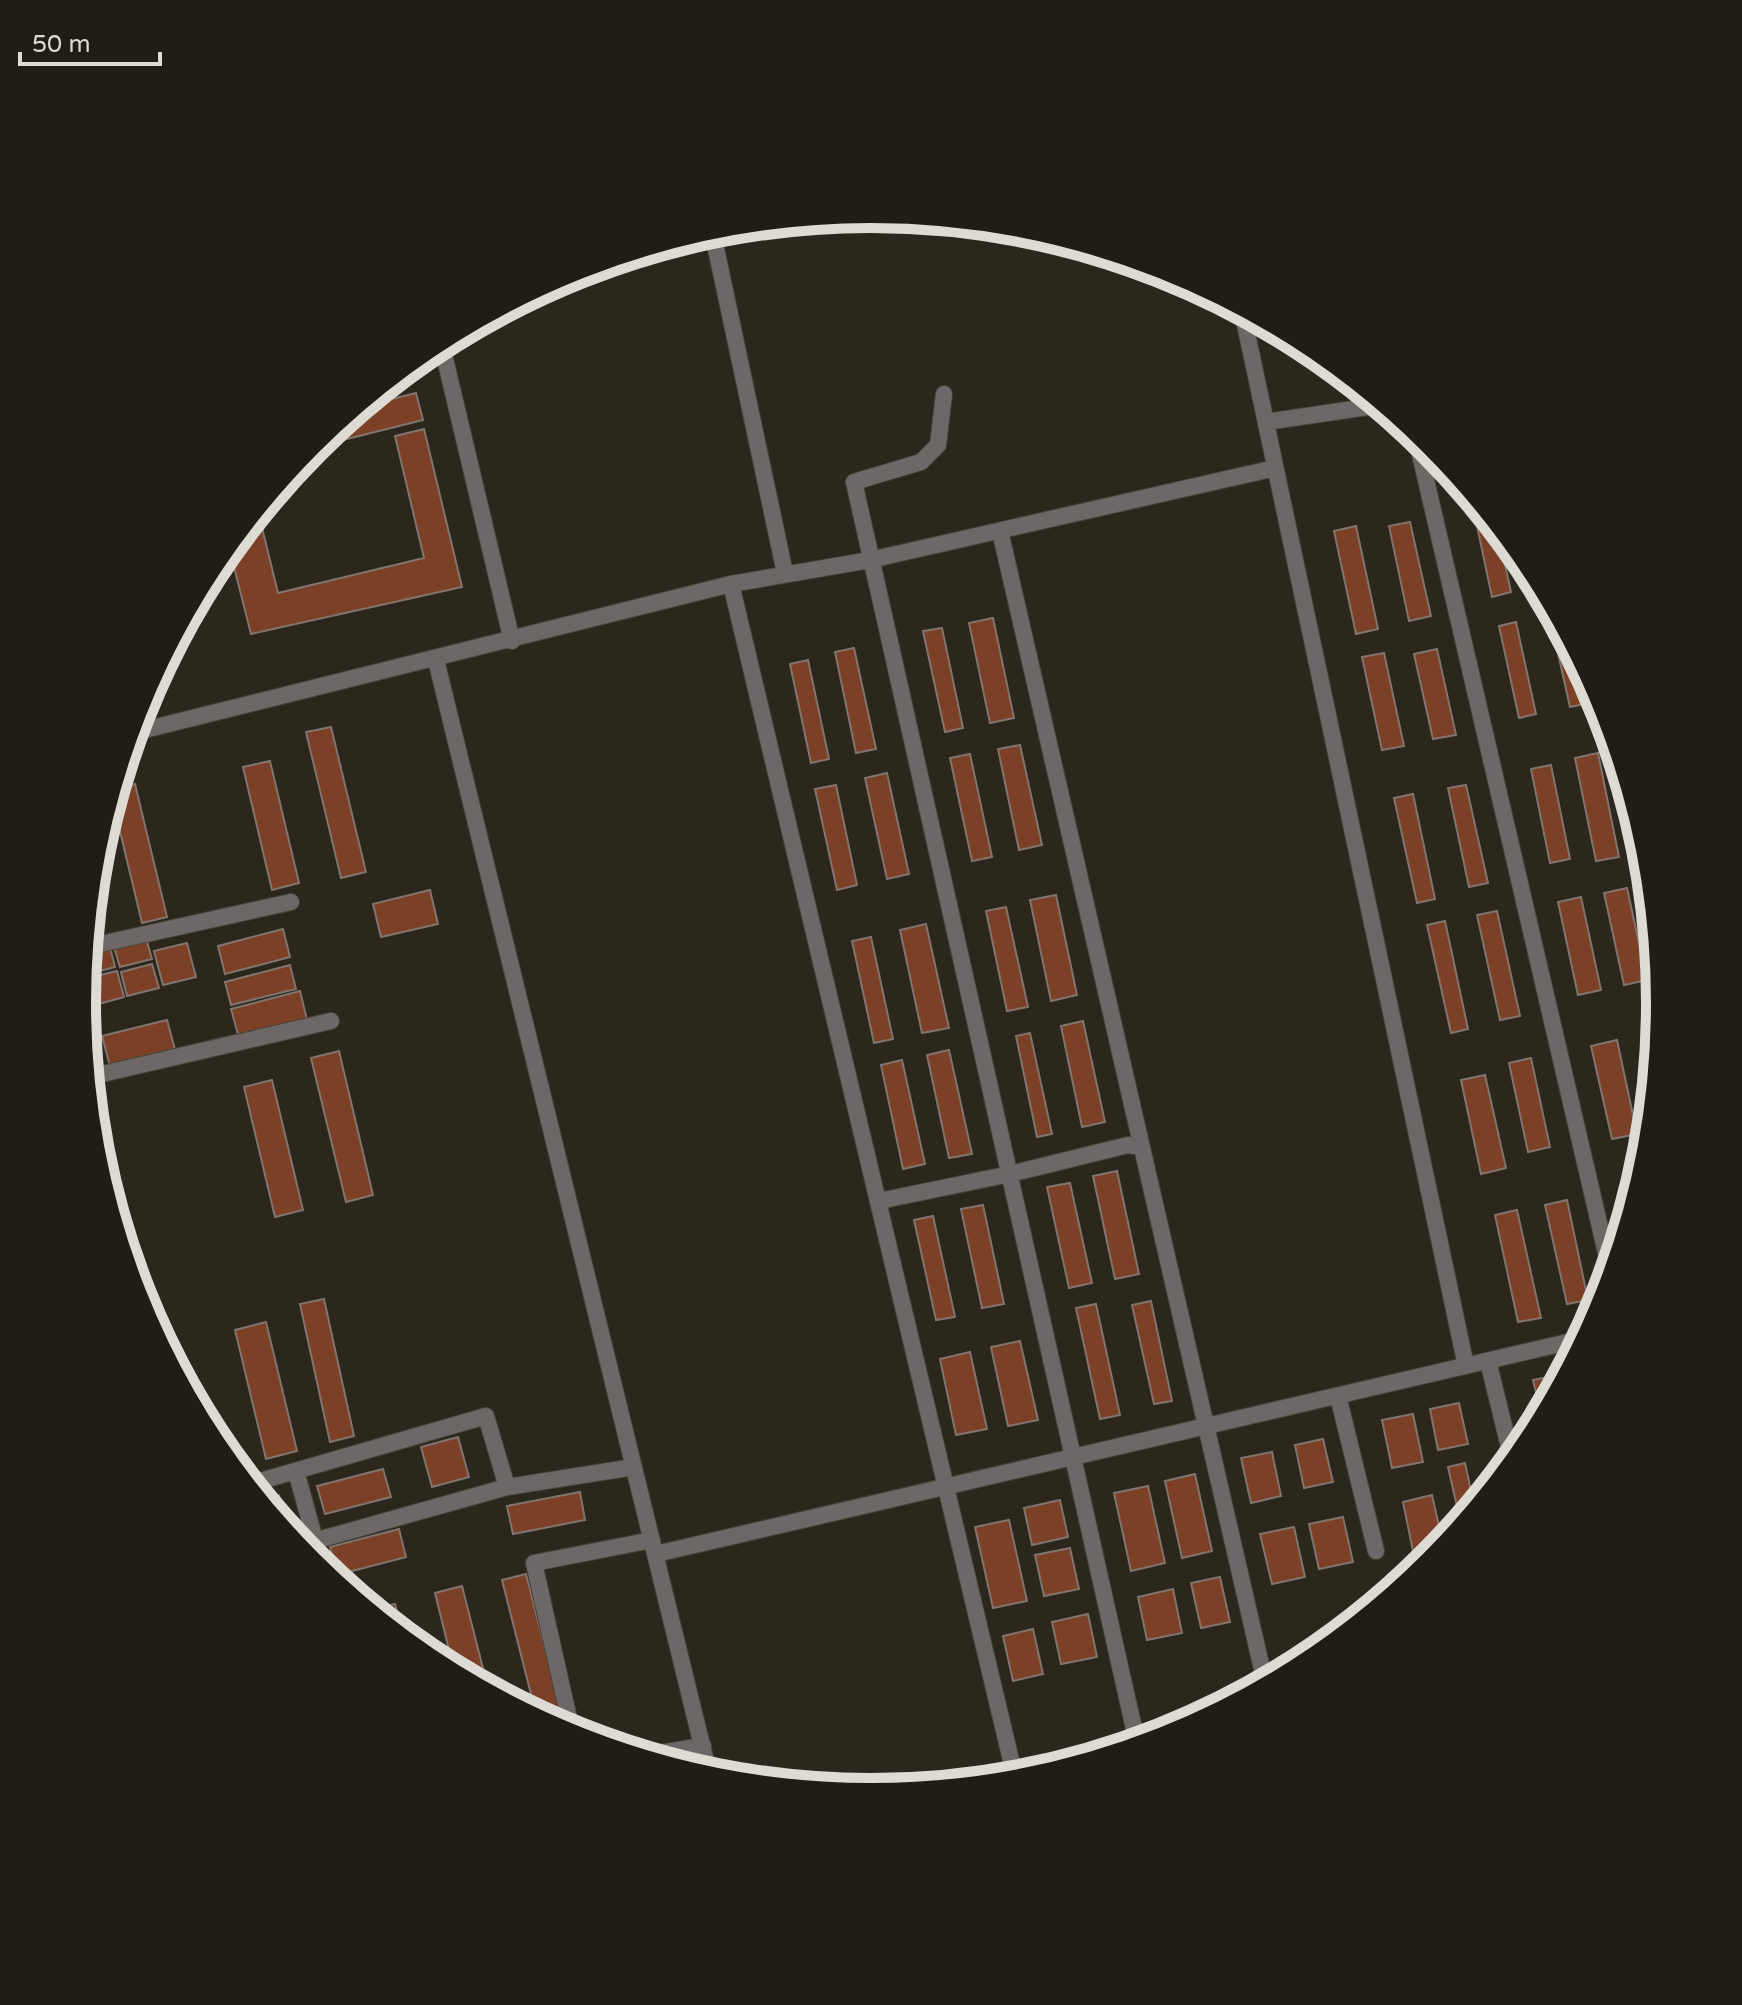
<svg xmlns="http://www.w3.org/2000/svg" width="1742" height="2005" font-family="'Varela Round',sans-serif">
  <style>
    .building { fill: #7b4025; stroke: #81746e; stroke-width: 2 }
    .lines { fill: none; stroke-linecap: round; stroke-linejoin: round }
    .street-casing { stroke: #48443a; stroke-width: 18 }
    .street { stroke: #6d6767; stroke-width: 16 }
    .rim { fill: none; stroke: #dedbd5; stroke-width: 10 }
  </style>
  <rect width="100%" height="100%" fill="#2c271d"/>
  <path class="building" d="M 416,393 L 423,420 L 311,448 L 359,407 Z
    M 424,429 L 462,587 L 251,634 L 229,547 L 258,511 L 278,593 L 424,558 L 395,436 Z
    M 1479,506 L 1497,528 L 1511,592 L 1492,597 L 1473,507 Z
    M 1410,522 L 1431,616 L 1409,621 L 1389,526 Z
    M 1356,526 L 1378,629 L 1356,634 L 1334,531 Z
    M 1553,612 L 1574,652 L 1585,704 L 1570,707 L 1549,613 Z
    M 993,618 L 1014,718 L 990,723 L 969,623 Z
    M 1516,622 L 1536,714 L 1519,718 L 1499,626 Z
    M 942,628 L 963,728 L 945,732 L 923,631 Z
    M 854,648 L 876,749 L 856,753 L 835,652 Z
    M 1437,649 L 1456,735 L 1433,739 L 1414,654 Z
    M 1384,653 L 1404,746 L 1382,750 L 1362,657 Z
    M 808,660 L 829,759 L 811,763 L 790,664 Z
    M 331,727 L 366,872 L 341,878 L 306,732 Z
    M 1020,745 L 1042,845 L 1019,850 L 998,749 Z
    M 1598,753 L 1619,857 L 1596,861 L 1575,758 Z
    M 970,754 L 992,857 L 972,861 L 950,758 Z
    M 270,761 L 299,883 L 272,890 L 243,767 Z
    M 1551,765 L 1570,859 L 1550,863 L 1531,769 Z
    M 887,773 L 909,874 L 887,879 L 865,778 Z
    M 135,784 L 167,917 L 142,923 L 112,798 L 115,789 Z
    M 836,785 L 857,885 L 837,890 L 815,789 Z
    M 1466,785 L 1488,883 L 1469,887 L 1448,788 Z
    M 1413,794 L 1435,899 L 1417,903 L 1394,798 Z
    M 1627,888 L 1647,980 L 1624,985 L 1604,893 Z
    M 430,890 L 438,924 L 381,937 L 373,904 Z
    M 1056,895 L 1077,995 L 1051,1001 L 1030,900 Z
    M 1581,897 L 1601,990 L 1578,995 L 1558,902 Z
    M 92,902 L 100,931 L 89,934 Z
    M 1006,907 L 1028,1007 L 1007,1011 L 986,911 Z
    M 1497,911 L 1520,1016 L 1500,1020 L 1477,915 Z
    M 1445,921 L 1468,1029 L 1451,1033 L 1427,925 Z
    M 926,924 L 949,1028 L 922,1033 L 900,930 Z
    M 283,929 L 290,957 L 225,974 L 218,946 Z
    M 871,937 L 893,1039 L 874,1043 L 852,941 Z
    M 146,938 L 152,959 L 120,967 L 114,947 Z
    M 187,943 L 196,977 L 163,985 L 154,951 Z
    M 110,947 L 115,967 L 85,975 L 87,954 Z
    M 152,964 L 159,988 L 127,996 L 121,972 Z
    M 290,965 L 296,989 L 231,1005 L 225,982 Z
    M 117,971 L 124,997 L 91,1006 L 84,979 Z
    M 300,991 L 307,1020 L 239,1038 L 231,1009 Z
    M 167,1020 L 176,1053 L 111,1070 L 102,1036 Z
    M 1083,1021 L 1105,1122 L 1082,1127 L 1061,1026 Z
    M 1030,1033 L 1052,1134 L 1037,1137 L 1016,1036 Z
    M 1657,1034 L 1653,1078 L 1644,1037 Z
    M 1617,1040 L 1637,1134 L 1612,1139 L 1591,1046 Z
    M 949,1050 L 972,1154 L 949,1158 L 927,1055 Z
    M 339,1051 L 373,1195 L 346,1202 L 311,1058 Z
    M 1531,1058 L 1550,1147 L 1528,1152 L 1509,1063 Z
    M 902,1060 L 925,1164 L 903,1169 L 881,1065 Z
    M 1485,1075 L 1506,1168 L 1481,1174 L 1461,1080 Z
    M 272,1080 L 303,1210 L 275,1217 L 244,1087 Z
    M 1117,1171 L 1139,1274 L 1115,1279 L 1093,1176 Z
    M 1070,1183 L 1092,1283 L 1069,1288 L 1047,1187 Z
    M 1567,1200 L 1588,1300 L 1567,1304 L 1545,1205 Z
    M 983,1205 L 1004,1304 L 982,1308 L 961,1209 Z
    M 1517,1210 L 1541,1318 L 1518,1322 L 1495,1215 Z
    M 933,1216 L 955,1317 L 936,1320 L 914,1220 Z
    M 324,1299 L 354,1436 L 330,1442 L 300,1304 Z
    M 1151,1301 L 1172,1401 L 1154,1404 L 1132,1305 Z
    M 1096,1304 L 1120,1415 L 1100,1419 L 1076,1308 Z
    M 266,1322 L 297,1451 L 266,1459 L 235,1330 Z
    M 1020,1341 L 1038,1420 L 1008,1426 L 991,1347 Z
    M 970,1352 L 987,1429 L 956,1435 L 940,1359 Z
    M 1553,1376 L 1555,1388 L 1544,1409 L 1540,1409 L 1533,1380 Z
    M 1459,1403 L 1468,1444 L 1438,1450 L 1430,1409 Z
    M 1413,1414 L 1423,1462 L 1392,1468 L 1382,1420 Z
    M 458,1437 L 469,1477 L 432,1487 L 421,1447 Z
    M 1323,1439 L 1333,1482 L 1304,1488 L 1295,1445 Z
    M 1272,1452 L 1281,1496 L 1251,1503 L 1241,1458 Z
    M 1465,1463 L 1474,1505 L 1460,1520 L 1448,1467 Z
    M 383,1469 L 391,1497 L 325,1514 L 317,1486 Z
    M 1195,1474 L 1212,1551 L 1182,1558 L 1165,1481 Z
    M 1148,1486 L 1165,1563 L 1131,1571 L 1114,1493 Z
    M 580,1492 L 585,1520 L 513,1534 L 507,1506 Z
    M 279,1495 L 286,1522 L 283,1523 L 263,1500 Z
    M 1432,1495 L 1443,1544 L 1413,1551 L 1403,1502 Z
    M 1060,1500 L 1068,1537 L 1032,1545 L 1024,1508 Z
    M 1343,1517 L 1353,1562 L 1319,1569 L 1309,1524 Z
    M 1009,1520 L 1027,1601 L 993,1608 L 975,1527 Z
    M 1294,1527 L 1305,1577 L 1272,1584 L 1260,1534 Z
    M 399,1529 L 406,1557 L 337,1575 L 330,1547 Z
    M 1070,1548 L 1079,1589 L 1044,1596 L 1035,1555 Z
    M 526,1574 L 562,1715 L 546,1719 L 536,1714 L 502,1580 Z
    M 1220,1577 L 1230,1622 L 1201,1628 L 1191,1583 Z
    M 462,1586 L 488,1688 L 454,1670 L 435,1593 Z
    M 1173,1589 L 1182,1633 L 1147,1640 L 1138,1597 Z
    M 395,1604 L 403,1634 L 373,1609 Z
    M 1088,1614 L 1097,1657 L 1061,1664 L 1052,1622 Z
    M 1033,1629 L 1043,1674 L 1013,1681 L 1003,1636 Z"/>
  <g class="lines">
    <defs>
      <path id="street" d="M 712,230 L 785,573
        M 1242,310 L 1466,1366
        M 441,342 L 512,641
        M 944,394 L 938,445 L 921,462 L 854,482 L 1137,1742
        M 1266,422 L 1381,405
        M 1415,433 L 1610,1270
        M 1000,531 L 1265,1682
        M 731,584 L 1015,1777
        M 436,660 L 709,1774
        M 132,733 L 731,584 L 870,560 L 1275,468
        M 87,947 L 291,902
        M 89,1077 L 331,1021
        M 879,1201 L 1010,1174 L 1128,1145 L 1141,1147
        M 1488,1361 L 1512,1459
        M 1338,1396 L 1376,1551
        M 296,1471 L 315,1540
        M 250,1484 L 486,1416 L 507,1487
        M 300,1545 L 507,1487 L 634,1467
        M 656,1554 L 1581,1339
        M 572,1732 L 534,1563 L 652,1540
        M 648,1755 L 703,1746"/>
    </defs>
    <use href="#street" class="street-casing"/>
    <use href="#street" class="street"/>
  </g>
  <path d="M0 0H1742V2005H0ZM96 1003a775 775 0 1 1 1550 0a775 775 0 1 1-1550 0Z" fill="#221d14" fill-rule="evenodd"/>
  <path class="rim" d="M96 1003a775 775 0 1 1 1550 0a775 775 0 1 1-1550 0Z"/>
  <path d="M20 52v12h140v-12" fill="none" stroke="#dedbd5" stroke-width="4"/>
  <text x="32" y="52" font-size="24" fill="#dedbd5" stroke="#221d14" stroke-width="6" paint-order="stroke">50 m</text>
</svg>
